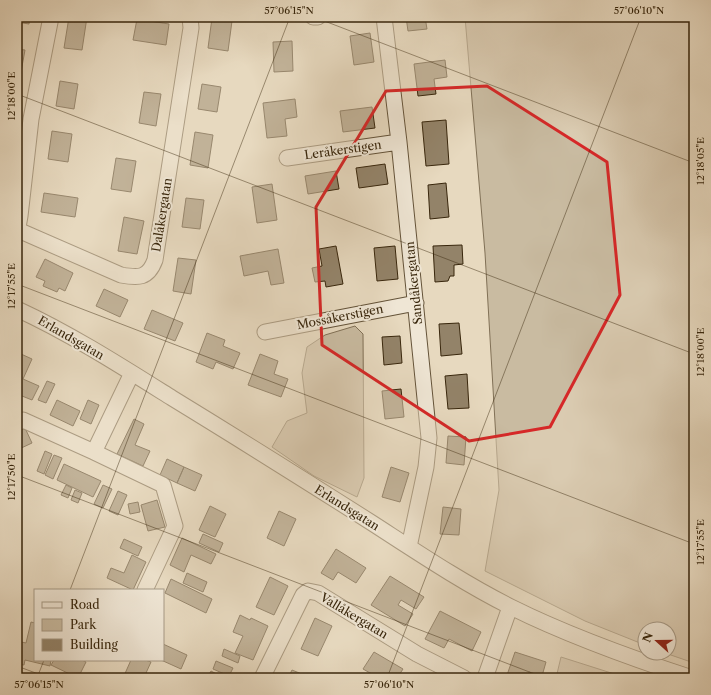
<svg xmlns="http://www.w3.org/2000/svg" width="711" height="695" font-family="'Libre Caslon Text',serif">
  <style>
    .green { fill: #c9bba1; stroke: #807056 }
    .building { fill: #938369; stroke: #38260c }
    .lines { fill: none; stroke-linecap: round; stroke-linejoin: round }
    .minor-casing { stroke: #645339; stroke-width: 17 }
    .minor { stroke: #efe6d5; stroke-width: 15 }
    .marked { fill: none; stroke: #d62828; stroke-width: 3; stroke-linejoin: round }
    .ticks { fill: none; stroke: #38260c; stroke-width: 1; stroke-opacity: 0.45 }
    .labels { text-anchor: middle; stroke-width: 4; stroke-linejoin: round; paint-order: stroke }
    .street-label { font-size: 12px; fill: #38260c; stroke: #efe6d5 }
    .neatline { fill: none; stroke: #38260c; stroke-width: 1.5 }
    .ticks-label { font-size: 10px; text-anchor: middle; fill: #38260c }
  </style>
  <rect width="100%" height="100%" fill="#e7d9bf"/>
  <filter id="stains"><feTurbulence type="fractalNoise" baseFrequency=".005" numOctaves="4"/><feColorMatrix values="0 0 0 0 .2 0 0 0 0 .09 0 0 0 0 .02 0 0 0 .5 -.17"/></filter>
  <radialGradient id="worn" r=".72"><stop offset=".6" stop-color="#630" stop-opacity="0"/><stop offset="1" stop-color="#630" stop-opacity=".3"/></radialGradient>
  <path class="green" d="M 465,17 L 694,17 L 694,663 L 665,653 L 669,653 L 669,629 L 645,629 L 645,645 L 585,621 L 485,571 L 499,490 L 485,253 Z
    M 355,326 L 363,334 L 364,478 L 357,497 L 314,476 L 272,447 L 287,421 L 307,413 L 302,373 L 307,347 L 325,335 Z
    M 561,657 L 627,678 L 556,678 Z"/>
  <path class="building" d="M 17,17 L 30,17 L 29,24 L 17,22 Z
    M 69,17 L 87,17 L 82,50 L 64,48 Z
    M 406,17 L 425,17 L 427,29 L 408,31 Z
    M 212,18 L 232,21 L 228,51 L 208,48 Z
    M 137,19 L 169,24 L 166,45 L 133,40 Z
    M 370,33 L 374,62 L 354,65 L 350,36 Z
    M 292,41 L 293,71 L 274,72 L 273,42 Z
    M 17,49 L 25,50 L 19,83 L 17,83 Z
    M 445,60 L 447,77 L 434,79 L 436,94 L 418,96 L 414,64 Z
    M 60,81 L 78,84 L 74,109 L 56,106 Z
    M 202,84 L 221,87 L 217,112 L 198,109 Z
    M 144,92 L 161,94 L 156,126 L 139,123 Z
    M 295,99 L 297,117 L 285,119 L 287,136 L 267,138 L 263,103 Z
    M 372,107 L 375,128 L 343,132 L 340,111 Z
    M 446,120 L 449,164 L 426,166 L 422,122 Z
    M 52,131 L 72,134 L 68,162 L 48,159 Z
    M 195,132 L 213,135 L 208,168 L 190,165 Z
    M 116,158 L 136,161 L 131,192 L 111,189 Z
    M 385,164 L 388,184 L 359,188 L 356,168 Z
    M 336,171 L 339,189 L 308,194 L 305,176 Z
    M 446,183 L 449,217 L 430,219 L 428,185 Z
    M 272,184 L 277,220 L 257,223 L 252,187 Z
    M 44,193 L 78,198 L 75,217 L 41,212 Z
    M 186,198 L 204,200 L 200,229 L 182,227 Z
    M 124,217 L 144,221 L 137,254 L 118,251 Z
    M 462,245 L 463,264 L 454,265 L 454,276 L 450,276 L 448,281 L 435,282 L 433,246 Z
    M 336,246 L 343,284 L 326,287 L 325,281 L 315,282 L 312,268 L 322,266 L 319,249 Z
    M 395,246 L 398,279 L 377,281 L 374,248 Z
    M 278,249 L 284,283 L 271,285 L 268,271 L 244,276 L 240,256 Z
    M 178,258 L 196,260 L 191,294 L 173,291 Z
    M 45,259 L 73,273 L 65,291 L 59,288 L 57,292 L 43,286 L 45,281 L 36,277 Z
    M 104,289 L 128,300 L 120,317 L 96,306 Z
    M 152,310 L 183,323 L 175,341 L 144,329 Z
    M 459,323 L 462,354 L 441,356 L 439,324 Z
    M 207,333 L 225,340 L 223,346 L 240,353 L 233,369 L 216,362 L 213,369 L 196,362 Z
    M 400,336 L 402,363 L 384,365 L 382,337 Z
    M 21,354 L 32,359 L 23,379 L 39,386 L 32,400 L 17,394 L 17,365 Z
    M 260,354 L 278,361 L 274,374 L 288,379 L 281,397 L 248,385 Z
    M 467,374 L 469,408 L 448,409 L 445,376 Z
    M 47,381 L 55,384 L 46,403 L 38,400 Z
    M 401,389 L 404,417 L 385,419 L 382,391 Z
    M 57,400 L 80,411 L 73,426 L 50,415 Z
    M 88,400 L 99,405 L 91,424 L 80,419 Z
    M 134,419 L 144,424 L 135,445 L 150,451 L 143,466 L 117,454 Z
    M 25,428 L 32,443 L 17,450 L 17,432 Z
    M 448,436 L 466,437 L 464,465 L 446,463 Z
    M 45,451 L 52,454 L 44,474 L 37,471 Z
    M 54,455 L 62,458 L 53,479 L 45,475 Z
    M 167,459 L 184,467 L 177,483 L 160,475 Z
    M 64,464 L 101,481 L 93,497 L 57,480 Z
    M 184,467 L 202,475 L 195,491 L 177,483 Z
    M 391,467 L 409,473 L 400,502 L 382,497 Z
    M 66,485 L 72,488 L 68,498 L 61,495 Z
    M 103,485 L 112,489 L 103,508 L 94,504 Z
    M 75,490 L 82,493 L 78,503 L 71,500 Z
    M 118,491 L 127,495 L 118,515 L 109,511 Z
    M 157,500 L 165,527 L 148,531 L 141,505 Z
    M 138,502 L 140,512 L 130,514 L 128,504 Z
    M 210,506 L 226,514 L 215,537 L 199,530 Z
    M 443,507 L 461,509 L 459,535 L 440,534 Z
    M 279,511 L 296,519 L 284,546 L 267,538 Z
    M 203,534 L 223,543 L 219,552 L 199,543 Z
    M 182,538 L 216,554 L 211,564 L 191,555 L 184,572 L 170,565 Z
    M 124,539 L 142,547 L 138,556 L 120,548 Z
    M 336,549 L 366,568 L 356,583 L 338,572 L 333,580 L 321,573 Z
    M 132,555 L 146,562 L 133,590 L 107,578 L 111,568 L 124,573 Z
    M 187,573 L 207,582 L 203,592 L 183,583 Z
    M 390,576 L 424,597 L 416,609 L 401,600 L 398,605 L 413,614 L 405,626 L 371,605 Z
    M 270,577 L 288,586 L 274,615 L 256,607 Z
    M 171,579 L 212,599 L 206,613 L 165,593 Z
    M 440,611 L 481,632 L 472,651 L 449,639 L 444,648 L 425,639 Z
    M 240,615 L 250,620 L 251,618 L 268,626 L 253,660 L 235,653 L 243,636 L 233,632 Z
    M 315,618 L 332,626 L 318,656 L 301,649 Z
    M 31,622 L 35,623 L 35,660 L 51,660 L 50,666 L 25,660 L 24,665 L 17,664 L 17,641 L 26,643 Z
    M 163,644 L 187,655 L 181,669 L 161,660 L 163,660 Z
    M 224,649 L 240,656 L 238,663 L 222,656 Z
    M 374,652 L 403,669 L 397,678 L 379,678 L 363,669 Z
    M 515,652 L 546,662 L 542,676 L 529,672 L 527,678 L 506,678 Z
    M 54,660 L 82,660 L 86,662 L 78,678 L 51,665 Z
    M 131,660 L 145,660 L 151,662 L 146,673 L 155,677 L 155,678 L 123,678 Z
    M 216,661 L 233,668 L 229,676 L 213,669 Z
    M 292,670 L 309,677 L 288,678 Z
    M 211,671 L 224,678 L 207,678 Z"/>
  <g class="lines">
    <defs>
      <path id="minor" d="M 313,17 L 318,17
        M 384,17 L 399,142 L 429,438 L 426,467 L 409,547
        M 287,158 L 399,142
        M 18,230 L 121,275 C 138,278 148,279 155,260 L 191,28 L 190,17
        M 17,233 L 20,216 L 31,119 L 51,17
        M 17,309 C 71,334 121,366 172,398 C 239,439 306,481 372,523 C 417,552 463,583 511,607 C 569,636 631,658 692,678
        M 265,332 L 416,303
        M 132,373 L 94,452 L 163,485 L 175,526 L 145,590
        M 17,423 L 23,420 L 94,452
        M 262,678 L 303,595 L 308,591 L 318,593 L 417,654 L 464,678
        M 485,678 L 510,607"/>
    </defs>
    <use href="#minor" class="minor-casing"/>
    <use href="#minor" class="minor"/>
  </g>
  <path d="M0 0H711V695H0ZM 487,86 L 607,162 L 620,295 L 550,427 L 469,441 L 322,345 L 316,207 L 386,91 Z" fill="#e7d9bf" fill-opacity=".55" fill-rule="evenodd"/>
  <path class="marked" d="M 487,86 L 607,162 L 620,295 L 550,427 L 469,441 L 322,345 L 316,207 L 386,91 Z"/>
  <path class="ticks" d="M 314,17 L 694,163M 17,94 L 694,354M 17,284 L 694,544M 17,475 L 545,678M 70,590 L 290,17M 17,666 L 49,678M 37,678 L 44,660M 387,678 L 641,17"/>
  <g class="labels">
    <g class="street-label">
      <text transform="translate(343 150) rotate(-8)" y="4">Leråkerstigen</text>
      <text transform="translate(162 215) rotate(-81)" y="4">Dalåkergatan</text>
      <text transform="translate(414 283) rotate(-96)" y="4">Sandåkergatan</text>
      <text transform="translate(340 317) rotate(-11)" y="4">Mossåkerstigen</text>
      <text transform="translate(71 338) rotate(30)" y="4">Erlandsgatan</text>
      <text transform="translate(347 508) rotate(32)" y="4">Erlandsgatan</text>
      <text transform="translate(354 616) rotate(31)" y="4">Vallåkergatan</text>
    </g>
  </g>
  <rect width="711" height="695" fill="none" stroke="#e7d9bf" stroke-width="44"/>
  <rect x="34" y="589" width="130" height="72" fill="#efe6d5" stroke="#a69985"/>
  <rect x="42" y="602" width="20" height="6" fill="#efe6d5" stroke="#a69985"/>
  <text x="70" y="609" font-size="12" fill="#38260c">Road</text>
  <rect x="42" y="619" width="20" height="12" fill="#c9bba1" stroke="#a69985"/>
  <text x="70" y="629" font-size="12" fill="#38260c">Park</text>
  <rect x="42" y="639" width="20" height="12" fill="#938369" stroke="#a69985"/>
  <text x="70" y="649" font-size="12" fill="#38260c">Building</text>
  <g transform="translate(657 641) rotate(291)"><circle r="19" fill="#efe6d5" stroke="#a69985"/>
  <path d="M0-3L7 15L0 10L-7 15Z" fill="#8f2418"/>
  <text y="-6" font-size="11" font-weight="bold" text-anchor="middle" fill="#38260c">N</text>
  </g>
  <rect x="22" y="22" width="667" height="651" class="neatline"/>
  <g class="ticks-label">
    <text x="289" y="14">57°06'15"N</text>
    <text x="639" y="14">57°06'10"N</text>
    <text transform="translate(11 96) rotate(-90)" y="4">12°18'00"E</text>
    <text transform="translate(700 161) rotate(-90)" y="4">12°18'05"E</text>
    <text transform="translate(11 286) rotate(-90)" y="4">12°17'55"E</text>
    <text transform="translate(700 352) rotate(-90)" y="4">12°18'00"E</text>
    <text transform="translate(11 477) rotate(-90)" y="4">12°17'50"E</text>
    <text transform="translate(700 542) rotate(-90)" y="4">12°17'55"E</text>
    <text x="39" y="688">57°06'15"N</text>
    <text x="389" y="688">57°06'10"N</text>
  </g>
  <rect width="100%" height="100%" filter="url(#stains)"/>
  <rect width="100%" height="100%" fill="url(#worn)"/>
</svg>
